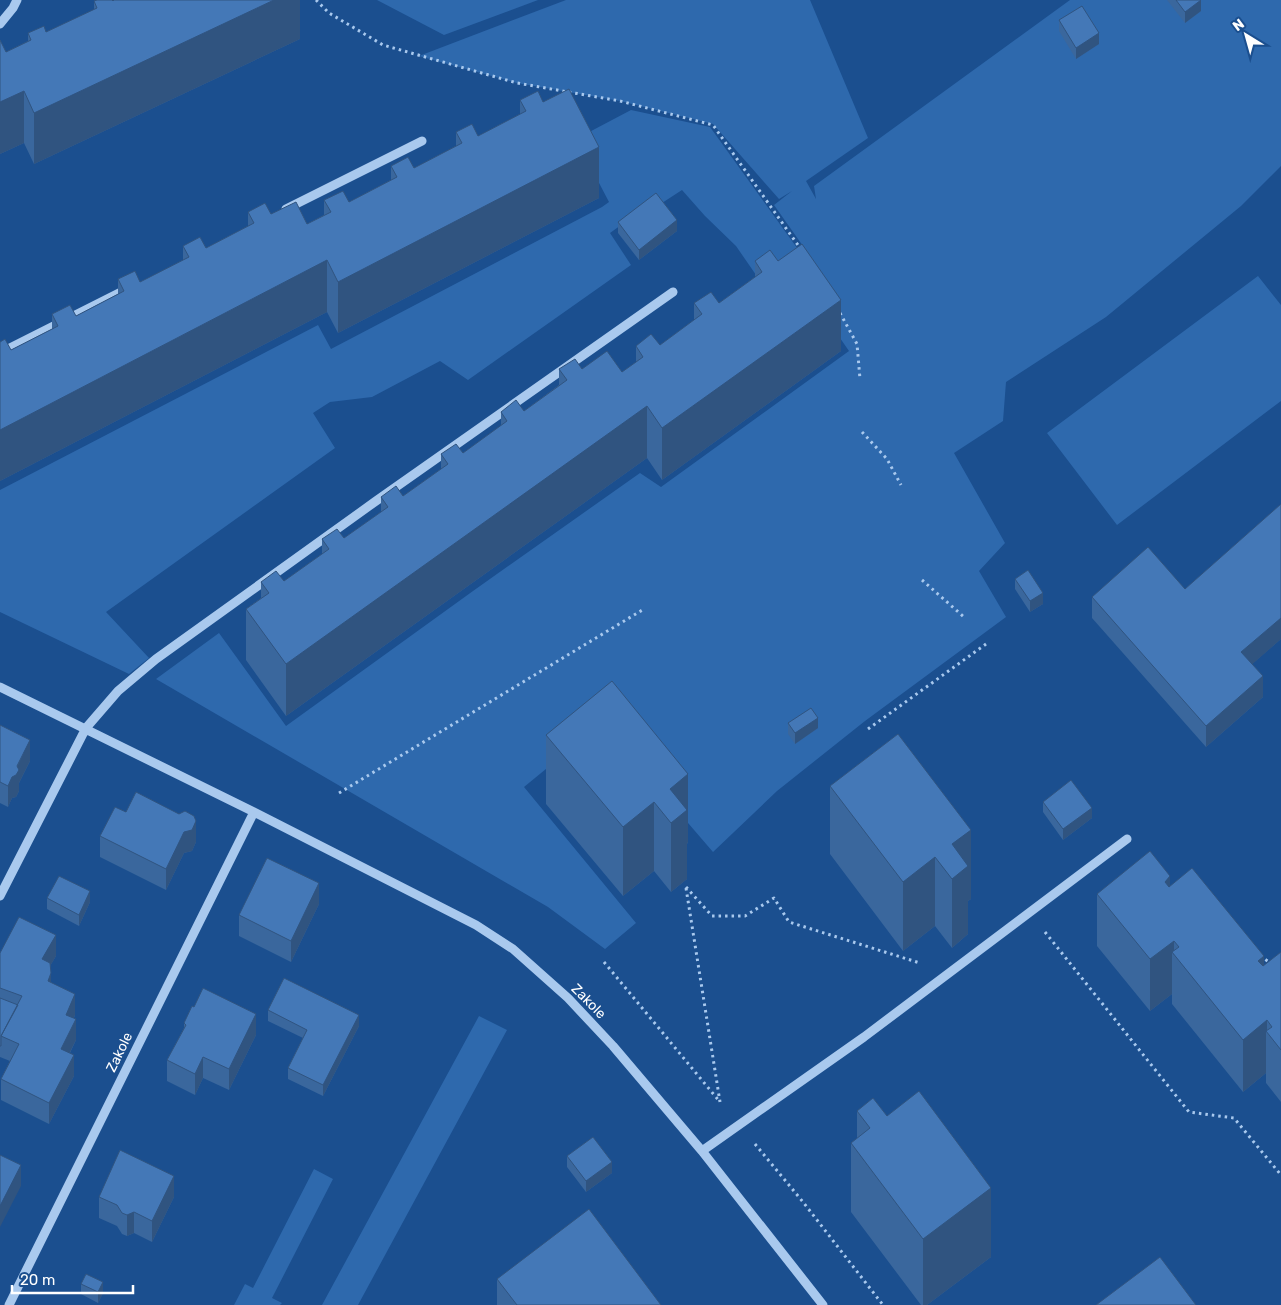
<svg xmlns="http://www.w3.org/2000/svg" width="1281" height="1305" font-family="Rubik,sans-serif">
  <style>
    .green { fill: #2e69ad }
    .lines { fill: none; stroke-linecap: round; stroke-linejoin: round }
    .path { stroke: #a9c9ee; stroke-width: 3; stroke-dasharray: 2.5 4; stroke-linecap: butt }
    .minor { stroke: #a9c9ee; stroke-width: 9 }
    .wall { fill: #3a679d }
    .shaded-wall { fill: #305480 }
    .building { fill: #4478b7; stroke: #305480 }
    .labels { text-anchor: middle; stroke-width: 4.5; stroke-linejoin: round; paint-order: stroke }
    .street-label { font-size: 14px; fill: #fff; stroke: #1b4f8f }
  </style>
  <rect width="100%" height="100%" fill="#1b4f8f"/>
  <path class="green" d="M 377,0 L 538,0 L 444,35 Z
    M 566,0 L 810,0 L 868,138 L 806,181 L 816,199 L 814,186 L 1070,0 L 1281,0 L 1281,166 L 1241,206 L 1106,317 L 1006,382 L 1003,421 L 954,453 L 1005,543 L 979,571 L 1006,617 L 865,721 L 777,791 L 713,852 L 602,723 L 524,787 L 636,923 L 605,949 L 548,907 L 156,679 L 219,633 L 286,726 L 473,591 L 640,473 L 661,487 L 849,351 L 792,269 L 765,288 L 736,246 L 705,216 L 682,190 L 662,203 L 657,199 L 610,233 L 631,265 L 468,380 L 440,361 L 372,397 L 330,402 L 313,413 L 335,448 L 106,612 L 149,658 L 129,674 L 0,612 L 0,490 L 318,325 L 331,349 L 602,207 L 609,202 L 576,139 L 631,110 L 710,127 L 805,259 L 810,256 L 774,205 L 792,191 L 779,199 L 713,124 L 620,101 L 517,83 L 419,56 Z
    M 1258,276 L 1281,305 L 1281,401 L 1117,525 L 1047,433 Z
    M 479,1016 L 507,1030 L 358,1305 L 322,1305 Z
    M 314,1169 L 333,1179 L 272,1298 L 282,1303 L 280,1305 L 234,1305 L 245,1284 L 253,1288 Z"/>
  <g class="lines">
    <path class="path" d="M 316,0 L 329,13 L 383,45 L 517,83 L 620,101 L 713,125 L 800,248
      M 840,313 L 857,344 L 860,379
      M 862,432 L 887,459 L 901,485
      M 922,580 L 964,617
      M 868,729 L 986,644
      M 339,793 L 644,609
      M 686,887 L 712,916 L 745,916 L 774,898 L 789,922 L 920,963
      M 686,888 L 720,1102
      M 1045,932 L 1189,1112 L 1234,1118 L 1281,1175
      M 1260,956 L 1272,964
      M 604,962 L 720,1102
      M 755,1144 L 803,1202 L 883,1305"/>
    <path class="minor" d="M 0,24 L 13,8 L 17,0
      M 286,209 L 422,141
      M 0,353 L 127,289
      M 0,687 L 254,812 L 476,925 L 513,949 L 568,998 L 613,1046 L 702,1151 L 823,1305
      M 0,896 L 86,728 L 118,691 L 156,659 L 376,501 L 673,292
      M 702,1151 L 864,1037 L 1127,839
      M 9,1305 L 254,812"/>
  </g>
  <path class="wall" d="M 300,0 L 300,39 L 34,164 L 24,143 L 0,154 L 0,40 L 6,52 L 28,41 L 28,33 L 46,32 L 94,10 L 94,1 Z
    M 1167,0 L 1201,0 L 1201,11 L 1185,23 Z
    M 1059,20 L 1099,44 L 1076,59 L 1059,31 Z
    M 520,100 L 543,102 L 599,198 L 338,333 L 327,312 L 0,481 L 0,342 L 11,350 L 52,329 L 52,314 L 76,316 L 118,294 L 118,279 L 140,282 L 183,261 L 183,246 L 206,248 L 248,226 L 248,212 L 271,214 L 307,224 L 324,215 L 324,200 L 349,202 L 391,180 L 391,166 L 414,168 L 456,146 L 456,132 L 478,136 L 520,114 Z
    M 618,222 L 677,231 L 639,260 L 618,233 Z
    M 755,261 L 841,351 L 662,480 L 647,458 L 286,716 L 246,660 L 246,609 L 261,598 L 261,582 L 284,581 L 322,554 L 322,539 L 344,538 L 381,512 L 381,497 L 403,496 L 441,469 L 441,454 L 463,453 L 501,426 L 501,412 L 524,411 L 559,385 L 559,369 L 582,369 L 622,372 L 636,363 L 636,346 L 660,345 L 694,320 L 694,303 L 719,303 L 755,277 Z
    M 1281,504 L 1281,639 L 1252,664 L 1263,697 L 1206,747 L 1092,618 L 1092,597 L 1185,589 Z
    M 1015,579 L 1043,604 L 1030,612 L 1015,589 Z
    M 612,681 L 688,842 L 687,844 L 687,879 L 671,892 L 654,871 L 623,896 L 546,804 L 546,735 Z
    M 788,723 L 818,728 L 795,744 L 788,734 Z
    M 0,725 L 30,761 L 19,783 L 19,791 L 16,797 L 12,798 L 8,807 L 0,803 Z
    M 898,734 L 971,899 L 968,901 L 968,934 L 952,948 L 935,926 L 903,951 L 830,854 L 830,786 Z
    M 1043,802 L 1092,818 L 1063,840 L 1043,812 Z
    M 126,812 L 196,842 L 192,851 L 184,853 L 166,890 L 100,857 L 100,836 Z
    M 1170,886 L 1264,966 L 1281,952 L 1281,1102 L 1266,1083 L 1266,1073 L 1243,1092 L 1172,1004 L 1172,994 L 1150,1011 L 1097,946 L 1097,894 Z
    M 47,898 L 90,902 L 79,926 L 47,909 Z
    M 319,904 L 291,962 L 239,936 L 239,915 Z
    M 0,953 L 56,956 L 50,966 L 51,982 L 75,1015 L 74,1018 L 76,1040 L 70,1053 L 74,1076 L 49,1124 L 1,1100 L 1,1079 L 10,1061 L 0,1057 Z
    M 268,1010 L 359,1026 L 323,1096 L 288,1079 L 288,1068 L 303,1038 L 268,1021 Z
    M 184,1023 L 256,1035 L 229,1090 L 203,1078 L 195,1095 L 167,1081 L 167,1060 L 184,1028 Z
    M 857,1111 L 887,1116 L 991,1257 L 927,1305 L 921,1305 L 851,1212 L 851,1143 L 857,1138 Z
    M 567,1156 L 612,1173 L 586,1192 L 567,1167 Z
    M 99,1197 L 174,1197 L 152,1242 L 134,1233 L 127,1236 L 122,1234 L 117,1226 L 99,1218 Z
    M 497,1279 L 661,1305 L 497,1305 Z
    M 81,1284 L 103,1293 L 98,1303 L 81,1294 Z"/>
  <path class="shaded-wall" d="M 274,0 L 300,0 L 300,39 L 34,164 L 34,113 Z
    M 1201,0 L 1201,11 L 1185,23 L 1185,12 Z
    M 1099,33 L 1099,44 L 1076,59 L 1076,48 Z
    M 24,91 L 24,143 L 0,154 L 0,102 Z
    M 599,147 L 599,198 L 338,333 L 338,282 Z
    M 677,220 L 677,231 L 639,260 L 639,250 Z
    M 327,260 L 327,312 L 0,481 L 0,430 Z
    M 841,300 L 841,351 L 662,480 L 662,428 Z
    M 647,406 L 647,458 L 286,716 L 286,664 Z
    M 1043,593 L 1043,604 L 1030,612 L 1030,601 Z
    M 1281,618 L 1281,639 L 1241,674 L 1241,652 Z
    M 1263,676 L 1263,697 L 1206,747 L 1206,726 Z
    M 818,718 L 818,728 L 795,744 L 795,733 Z
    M 30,740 L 30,761 L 19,783 L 19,791 L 16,797 L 12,798 L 8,807 L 8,786 Z
    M 688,774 L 688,842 L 687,844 L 687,879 L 671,892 L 671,823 L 670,789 Z
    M 654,802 L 654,871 L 623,896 L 623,827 Z
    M 1092,808 L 1092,818 L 1063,840 L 1063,829 Z
    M 196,821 L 196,842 L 192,851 L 184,853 L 166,890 L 166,869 L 184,832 Z
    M 971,830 L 971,899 L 968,901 L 968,934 L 952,948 L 952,844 Z
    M 935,857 L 935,926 L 903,951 L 903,882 Z
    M 1170,876 L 1170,928 L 1165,882 Z
    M 319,883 L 319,904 L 291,962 L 291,941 Z
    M 90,891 L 90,902 L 79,926 L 79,915 Z
    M 56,935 L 56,956 L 42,980 L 42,959 Z
    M 1174,941 L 1174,955 L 1172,952 L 1172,994 L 1150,1011 L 1150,959 Z
    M 1264,956 L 1264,1007 L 1258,961 Z
    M 51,973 L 51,994 L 48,981 Z
    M 75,994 L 75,1015 L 66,1036 L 66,1015 Z
    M 256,1014 L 256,1035 L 229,1090 L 229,1069 Z
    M 359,1015 L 359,1026 L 323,1096 L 323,1085 Z
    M 76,1019 L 76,1040 L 61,1070 L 61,1049 Z
    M 1267,1020 L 1267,1032 L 1266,1031 L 1266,1073 L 1243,1092 L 1243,1040 Z
    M 74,1055 L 74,1076 L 49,1124 L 49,1103 Z
    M 203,1057 L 203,1078 L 195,1095 L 195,1074 Z
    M 612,1162 L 612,1173 L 586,1192 L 586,1181 Z
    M 21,1165 L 21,1186 L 0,1227 L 0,1206 Z
    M 174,1176 L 174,1197 L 152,1242 L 152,1221 Z
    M 991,1188 L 991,1257 L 927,1305 L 923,1305 L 923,1239 Z
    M 134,1212 L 134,1233 L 127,1236 L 127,1215 Z
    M 103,1282 L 103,1293 L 98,1303 L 98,1292 Z"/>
  <path class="building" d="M 97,0 L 112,0 L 113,1 L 114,0 L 274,0 L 34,113 L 24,91 L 0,102 L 0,40 L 6,52 L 31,40 L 28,33 L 44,26 L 46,32 L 97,8 L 94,1 Z
    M 1176,0 L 1201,0 L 1185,12 Z
    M 1082,6 L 1099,33 L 1076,48 L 1059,20 Z
    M 569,89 L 599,147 L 338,282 L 327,260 L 0,430 L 0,342 L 5,339 L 11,350 L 58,326 L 52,314 L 70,305 L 76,316 L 124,291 L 118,279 L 135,271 L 140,282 L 189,257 L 183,246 L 200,237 L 206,248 L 254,223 L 248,212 L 265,203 L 271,214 L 296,202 L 307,224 L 331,212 L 324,200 L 343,191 L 349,202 L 397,177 L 391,166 L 408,157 L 414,168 L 462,143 L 456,132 L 472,124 L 478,136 L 526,111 L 520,100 L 538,91 L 543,102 Z
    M 656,193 L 677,220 L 639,250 L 618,222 Z
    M 802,244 L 841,300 L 662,428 L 647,406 L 286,664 L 246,609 L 269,593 L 261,582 L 276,571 L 284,581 L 329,549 L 322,539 L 337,529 L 344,538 L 388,507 L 381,497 L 396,486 L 403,496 L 448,464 L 441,454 L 456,444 L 463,453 L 507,421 L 501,412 L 516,400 L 524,411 L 567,380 L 559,369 L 575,359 L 582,369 L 607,351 L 622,372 L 643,357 L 636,346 L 651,334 L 660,345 L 702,314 L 694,303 L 711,292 L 719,303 L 762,272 L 755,261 L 770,250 L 778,261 Z
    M 1281,504 L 1281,618 L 1241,652 L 1263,676 L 1206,726 L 1092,597 L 1148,547 L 1185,589 Z
    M 1028,570 L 1043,593 L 1030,601 L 1015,579 Z
    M 612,681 L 688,774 L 670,789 L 687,810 L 671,823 L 654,802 L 623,827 L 546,735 Z
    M 811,708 L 818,718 L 795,733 L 788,723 Z
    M 0,725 L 30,740 L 17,766 L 19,770 L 16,775 L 12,777 L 8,786 L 0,782 Z
    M 898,734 L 971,830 L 952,844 L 968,866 L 952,879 L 935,857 L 903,882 L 830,786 Z
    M 1071,780 L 1092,808 L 1063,829 L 1043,802 Z
    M 136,792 L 179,814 L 185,811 L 194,816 L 196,821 L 192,830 L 184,832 L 166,869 L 100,836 L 115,807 L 126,812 Z
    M 1150,851 L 1170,876 L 1165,882 L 1169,887 L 1192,868 L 1264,956 L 1258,961 L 1263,966 L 1281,952 L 1281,1050 L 1266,1031 L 1272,1027 L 1267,1020 L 1243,1040 L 1172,952 L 1179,947 L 1174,941 L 1150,959 L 1097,894 Z
    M 267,858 L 319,883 L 291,941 L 239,915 Z
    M 59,876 L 90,891 L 79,915 L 47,898 Z
    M 19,917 L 56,935 L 42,959 L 50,963 L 51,973 L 48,981 L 75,994 L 66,1015 L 76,1019 L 61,1049 L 74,1055 L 49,1103 L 1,1079 L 19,1044 L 1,1036 L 22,996 L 0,988 L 0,953 Z
    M 284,978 L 359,1015 L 323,1085 L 288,1068 L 307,1030 L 268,1010 Z
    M 203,988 L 256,1014 L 229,1069 L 203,1057 L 195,1074 L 167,1060 L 186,1025 L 184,1023 L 192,1006 L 194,1007 Z
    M 0,998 L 18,1005 L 1,1036 L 1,1046 L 0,1046 Z
    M 919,1091 L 991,1188 L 923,1239 L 851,1143 L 870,1128 L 857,1111 L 873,1098 L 887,1116 Z
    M 593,1137 L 612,1162 L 586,1181 L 567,1156 Z
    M 120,1150 L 174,1176 L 152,1221 L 134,1212 L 127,1215 L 122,1213 L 117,1205 L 99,1197 Z
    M 0,1155 L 21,1165 L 0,1206 Z
    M 589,1209 L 661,1305 L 517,1305 L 497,1279 Z
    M 1160,1257 L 1196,1305 L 1096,1305 Z
    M 86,1274 L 103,1282 L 98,1292 L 81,1284 Z"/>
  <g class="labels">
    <g class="street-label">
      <text transform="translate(589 1001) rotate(45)" y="5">Zakole</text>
      <text transform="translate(119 1052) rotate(-64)" y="5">Zakole</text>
    </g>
  </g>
  <g transform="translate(1246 35) rotate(323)" stroke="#1b4f8f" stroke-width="4" paint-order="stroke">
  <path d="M0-4L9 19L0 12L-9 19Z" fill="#ffffff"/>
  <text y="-8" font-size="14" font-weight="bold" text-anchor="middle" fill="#ffffff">N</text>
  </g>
  <path d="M12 1285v8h121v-8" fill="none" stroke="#ffffff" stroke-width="2.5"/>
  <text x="20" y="1285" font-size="15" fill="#ffffff" stroke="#1b4f8f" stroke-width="4" paint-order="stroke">20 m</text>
</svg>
